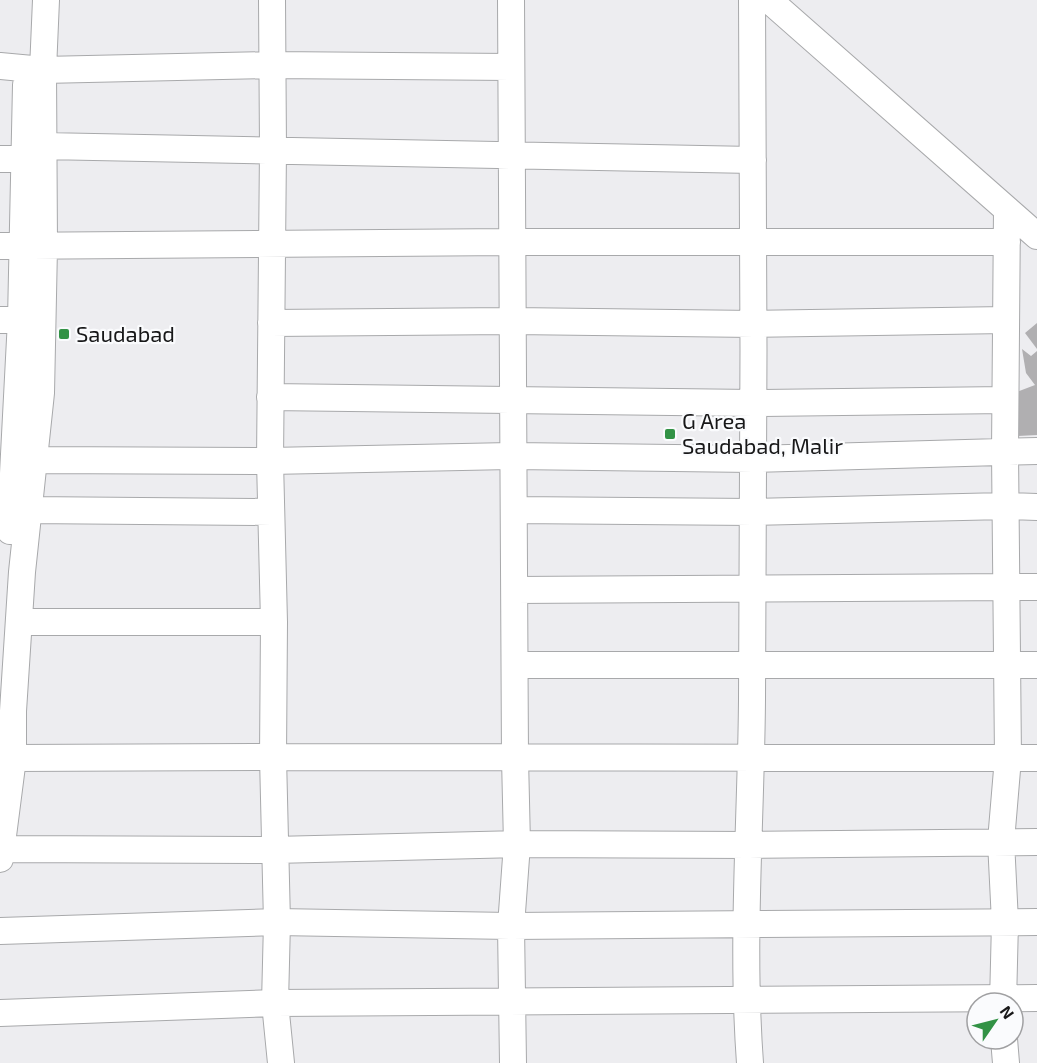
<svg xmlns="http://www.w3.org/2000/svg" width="1037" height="1063" font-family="'Exo 2',sans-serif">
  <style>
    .building { fill: #b0afb1 }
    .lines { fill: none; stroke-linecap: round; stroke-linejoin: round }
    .minor-casing { stroke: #a8a9ab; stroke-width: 28 }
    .minor { stroke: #fff; stroke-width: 26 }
    .poi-dot { fill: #329245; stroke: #fafbfd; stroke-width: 2 }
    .labels { text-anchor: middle; stroke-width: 4.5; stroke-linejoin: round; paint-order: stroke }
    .poi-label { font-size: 22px; fill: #181819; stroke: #fafbfd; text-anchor: start }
  </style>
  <rect width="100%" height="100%" fill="#ededf0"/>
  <path class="building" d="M 1037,323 L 1037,349 L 1025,333 Z
    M 1022,349 L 1031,356 L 1037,351 L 1037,435 L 1018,436 L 1014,393 L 1035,385 L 1026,373 Z"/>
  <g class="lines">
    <defs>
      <path id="minor" d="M 272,0 L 273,149 L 270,461 L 274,622 L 273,757 L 277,922 L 275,1003 L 281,1063
        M 511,0 L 515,758 L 517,844 L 511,926 L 513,1063
        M 769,0 L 1037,236
        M 0,66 L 43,70 L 272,65 L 511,67
        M 44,146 L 753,160
        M 0,159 L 25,159
        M 0,246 L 513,242 L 1007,242
        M 0,320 L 21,320
        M 271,323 L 514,321 L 754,324 L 1006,320
        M 270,397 L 753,403 L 1005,400
        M 34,460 L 270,461 L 514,456 L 753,459 L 1037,451
        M 28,510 L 271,512
        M 514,510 L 753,512 L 1005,506 L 1037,507
        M 10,531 L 21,320 L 26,85
        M 515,590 L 1037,587
        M 19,622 L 274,622
        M 515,665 L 1037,665
        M 13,758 L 273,757 L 1037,758
        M 2,849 L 274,850 L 517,844 L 749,845 L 1037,842
        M 0,859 L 13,758 L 13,711 L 22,572 L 41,393 L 44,247 L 43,70 L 46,0
        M 0,931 L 277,922 L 511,926 L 1037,922
        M 1003,1003 L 1005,922 L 1001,841 L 1008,758 L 1005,452 L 1007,210
        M 0,1013 L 275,1003 L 1037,998
        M 1004,1039 L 1006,1063
        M 750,1063 C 741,942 751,821 752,700 C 754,467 754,233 752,0"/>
    </defs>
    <use href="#minor" class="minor-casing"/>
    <use href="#minor" class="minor"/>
  </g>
  <g class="poi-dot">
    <rect x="58" y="328" width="12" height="12" rx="3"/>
    <rect x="664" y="428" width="12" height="12" rx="3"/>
  </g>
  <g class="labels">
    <g class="poi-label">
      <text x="76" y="342">Saudabad</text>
      <text x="682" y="429">G Area<tspan x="682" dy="25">Saudabad, Malir</tspan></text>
    </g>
  </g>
  <g transform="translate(995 1021) rotate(55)"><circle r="28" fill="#fafbfd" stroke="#a0a0a2" stroke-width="1.5"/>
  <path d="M0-4.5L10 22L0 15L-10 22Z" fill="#329245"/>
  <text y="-9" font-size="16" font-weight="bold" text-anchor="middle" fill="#181819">N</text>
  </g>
</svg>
